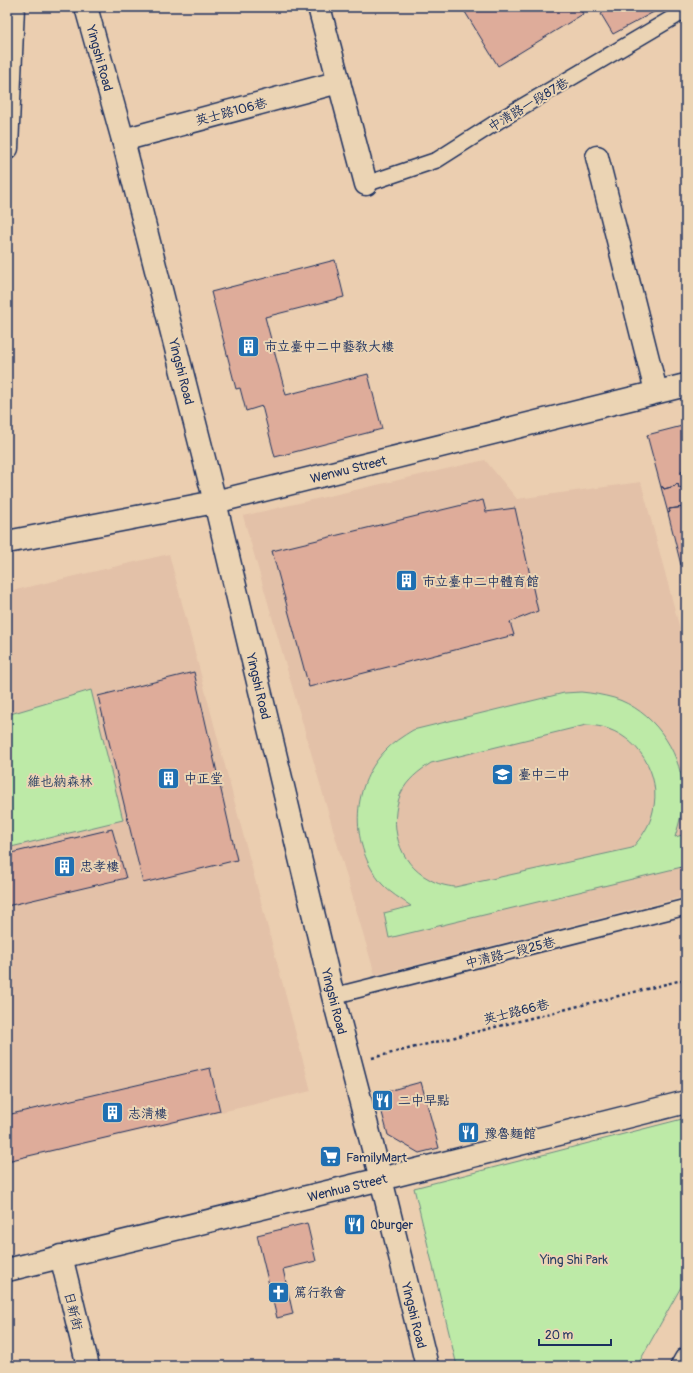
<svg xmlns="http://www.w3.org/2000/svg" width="693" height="1373" font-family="Pangolin,'LXGW WenKai TC',sans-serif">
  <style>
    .built { fill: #e3c1a8 }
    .green { fill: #bdeaa7; stroke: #6c8c82; fill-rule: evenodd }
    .building { fill: #deac9a; stroke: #1b2f5e }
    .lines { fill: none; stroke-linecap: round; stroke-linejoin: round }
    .lane-casing { stroke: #1b2f5e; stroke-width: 18 }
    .street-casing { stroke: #1b2f5e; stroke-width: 25 }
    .path { stroke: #1b2f5e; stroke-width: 2.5; stroke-dasharray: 3 3; stroke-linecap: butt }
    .lane { stroke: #ebd4b4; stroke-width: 15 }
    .street { stroke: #ebd4b4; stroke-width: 22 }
    .labels { text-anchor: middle; stroke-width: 4; stroke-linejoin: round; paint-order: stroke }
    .street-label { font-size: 13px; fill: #1b2f5e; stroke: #ebd4b4 }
    .poi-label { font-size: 13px; fill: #1b2f5e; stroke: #ebd4b4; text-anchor: start }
    .park-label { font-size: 13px; fill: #2b4265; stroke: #ebd4b4 }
  </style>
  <rect width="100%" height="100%" fill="#ebceb0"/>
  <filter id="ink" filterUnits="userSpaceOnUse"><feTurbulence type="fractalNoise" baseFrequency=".025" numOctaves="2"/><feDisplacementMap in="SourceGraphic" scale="8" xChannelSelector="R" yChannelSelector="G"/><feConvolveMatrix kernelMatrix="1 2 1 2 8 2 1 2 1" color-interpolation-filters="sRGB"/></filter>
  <g filter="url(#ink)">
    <path class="built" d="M 485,460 L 517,499 L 641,482 L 686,652 L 686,896 L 375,975 L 243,516 Z
      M 169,554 L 311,1091 L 7,1162 L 7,592 Z"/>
    <path class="green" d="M 91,690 L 123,820 L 7,848 L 7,715 Z
      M 581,692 C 592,693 603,695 614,698 C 652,710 680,749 683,789 C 684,805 680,821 675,837 L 686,834 L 686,866 L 389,938 L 384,913 L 411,906 C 401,899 390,893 382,884 C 350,846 350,789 384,752 C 392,743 403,736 413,730 L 564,693 ZM 586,725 C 591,725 597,726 602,727 C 638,736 662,774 653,811 C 650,825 642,837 632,848 L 455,887 C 446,886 437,884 429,879 C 398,863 388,824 401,793 C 407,780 419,771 431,763 Z
      M 686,1118 L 686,1278 L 637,1366 L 457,1366 L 414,1188 Z"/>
    <path class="building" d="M 462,7 L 541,7 L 542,9 L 545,7 L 579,7 L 583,14 L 498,66 Z
      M 613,7 L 663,7 L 613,34 L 601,14 Z
      M 335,260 L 344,297 L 265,317 L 286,395 L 368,374 L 382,429 L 275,457 L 262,406 L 246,411 L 240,388 L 236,389 L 211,292 Z
      M 686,425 L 686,466 L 683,467 L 684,471 L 681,472 L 685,487 L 679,488 L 678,484 L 675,485 L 675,486 L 664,489 L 663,487 L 661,487 L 647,435 Z
      M 678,484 L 679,488 L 685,487 L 686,502 L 683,503 L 684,507 L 669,509 L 670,512 L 668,513 L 661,487 L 663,487 L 664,489 L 675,486 L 675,485 Z
      M 483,500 L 486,512 L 515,508 L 538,611 L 510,622 L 514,635 L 309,687 L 272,551 Z
      M 686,502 L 686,563 L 681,565 L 668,513 L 670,512 L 669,509 L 684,507 L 683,503 Z
      M 194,672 L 237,860 L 143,883 L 98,696 Z
      M 112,829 L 126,878 L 7,906 L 7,854 Z
      M 210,1068 L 220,1111 L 7,1161 L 7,1115 Z
      M 421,1082 L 439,1148 L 419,1153 L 388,1135 L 377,1094 Z
      M 307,1223 L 316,1261 L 283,1269 L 293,1314 L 277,1318 L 257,1235 Z"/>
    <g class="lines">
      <defs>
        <path id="lane" d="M 366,184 L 437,160 L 503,118 L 686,10
          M 333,996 L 686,907"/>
        <g id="street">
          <path id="s1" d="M 86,7 L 123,140 L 215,502 L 333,996 L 381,1179 L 427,1366"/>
          <path d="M 319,7 L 366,184"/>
          <path d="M 123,140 L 339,82"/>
          <path d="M 7,148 L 13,7"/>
          <path d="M 597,157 L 656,391"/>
          <path id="s2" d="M 7,542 L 215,502 L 686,385"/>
          <path d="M 61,1256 L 88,1366"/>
          <path id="s3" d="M 7,1270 L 381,1179 L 686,1102"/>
          <path d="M 682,1366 L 686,1359"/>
        </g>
      </defs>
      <use href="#lane" class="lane-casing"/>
      <use href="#street" class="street-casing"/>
      <path class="path" d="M 372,1058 L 686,979"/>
      <use href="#lane" class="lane"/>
      <use href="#street" class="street"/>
    </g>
  </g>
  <defs>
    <symbol id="building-square" viewBox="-11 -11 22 22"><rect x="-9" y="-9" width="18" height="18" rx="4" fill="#1f6fb2" stroke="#ebd4b4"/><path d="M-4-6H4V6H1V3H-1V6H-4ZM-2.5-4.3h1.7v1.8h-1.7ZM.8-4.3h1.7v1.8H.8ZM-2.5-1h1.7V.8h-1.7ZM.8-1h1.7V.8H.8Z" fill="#fff"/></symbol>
    <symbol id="school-square" viewBox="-11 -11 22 22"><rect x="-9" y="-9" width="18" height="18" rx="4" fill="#1f6fb2" stroke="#ebd4b4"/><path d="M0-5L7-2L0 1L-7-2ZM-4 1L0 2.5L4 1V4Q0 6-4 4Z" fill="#fff"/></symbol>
    <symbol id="restaurant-square" viewBox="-11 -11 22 22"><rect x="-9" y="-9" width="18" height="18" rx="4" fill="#1f6fb2" stroke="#ebd4b4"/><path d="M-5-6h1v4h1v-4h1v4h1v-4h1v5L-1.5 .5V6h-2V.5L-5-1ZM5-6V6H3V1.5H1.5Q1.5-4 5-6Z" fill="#fff"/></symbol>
    <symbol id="supermarket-square" viewBox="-11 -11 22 22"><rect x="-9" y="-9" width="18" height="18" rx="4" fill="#1f6fb2" stroke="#ebd4b4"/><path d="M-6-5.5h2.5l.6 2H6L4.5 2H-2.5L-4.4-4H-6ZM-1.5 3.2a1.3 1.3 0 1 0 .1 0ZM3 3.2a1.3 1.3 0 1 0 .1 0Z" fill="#fff"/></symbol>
    <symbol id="church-square" viewBox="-11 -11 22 22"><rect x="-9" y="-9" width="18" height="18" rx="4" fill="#1f6fb2" stroke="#ebd4b4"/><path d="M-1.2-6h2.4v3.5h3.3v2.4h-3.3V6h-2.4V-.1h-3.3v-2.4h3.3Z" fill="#fff"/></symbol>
  </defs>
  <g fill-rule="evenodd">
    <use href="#building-square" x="236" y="334" width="25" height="25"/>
    <use href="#building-square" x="394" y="568" width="25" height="25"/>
    <use href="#school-square" x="490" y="762" width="25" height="25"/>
    <use href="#building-square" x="156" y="766" width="25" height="25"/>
    <use href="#building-square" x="52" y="854" width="25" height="25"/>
    <use href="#restaurant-square" x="370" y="1088" width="25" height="25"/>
    <use href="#building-square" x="100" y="1100" width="25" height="25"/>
    <use href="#restaurant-square" x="456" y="1120" width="25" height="25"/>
    <use href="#supermarket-square" x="318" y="1144" width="25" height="25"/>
    <use href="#restaurant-square" x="342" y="1212" width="25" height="25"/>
    <use href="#church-square" x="266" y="1280" width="25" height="25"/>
  </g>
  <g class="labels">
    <g class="street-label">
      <text dy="5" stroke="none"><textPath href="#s1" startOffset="53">Yingshi Road</textPath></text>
      <text transform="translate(528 104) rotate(-31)" y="5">中清路一段87巷</text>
      <text transform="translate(231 111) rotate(-15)" y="5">英士路106巷</text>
      <text dy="5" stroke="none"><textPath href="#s1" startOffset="377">Yingshi Road</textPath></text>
      <text dy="5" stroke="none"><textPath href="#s2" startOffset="349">Wenwu Street</textPath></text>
      <text dy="5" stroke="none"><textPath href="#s1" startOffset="701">Yingshi Road</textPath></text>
      <text transform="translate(510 952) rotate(-14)" y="5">中清路一段25巷</text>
      <text dy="5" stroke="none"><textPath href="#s1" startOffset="1025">Yingshi Road</textPath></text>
      <text transform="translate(516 1011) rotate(-14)" y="5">英士路66巷</text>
      <text dy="5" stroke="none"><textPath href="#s3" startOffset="350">Wenhua Street</textPath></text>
      <text transform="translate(74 1311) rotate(76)" y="5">日新街</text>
      <text dy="5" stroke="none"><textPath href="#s1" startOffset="1349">Yingshi Road</textPath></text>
    </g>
    <g class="poi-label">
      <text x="264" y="351">市立臺中二中藝教大樓</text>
      <text x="422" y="586">市立臺中二中體育館</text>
      <text x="518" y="779">臺中二中</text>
      <text x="184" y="783">中正堂</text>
      <text x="80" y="871">忠孝樓</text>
      <text x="398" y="1105">二中早點</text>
      <text x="128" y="1118">志清樓</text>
      <text x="484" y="1138">豫魯麵館</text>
      <text x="346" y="1162">FamilyMart</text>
      <text x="370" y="1229">Qburger</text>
      <text x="294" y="1297">篤行教會</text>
    </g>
    <g class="park-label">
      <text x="60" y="786">維也納森林</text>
      <text x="574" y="1264">Ying Shi Park</text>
    </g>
  </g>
  <rect width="693" height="1373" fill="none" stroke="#ebd4b4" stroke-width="24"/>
  <rect x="12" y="12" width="669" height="1349" fill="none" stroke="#1b2f5e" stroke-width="1.5" filter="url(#ink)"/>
  <path d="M539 1339v6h72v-6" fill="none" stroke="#1b2f5e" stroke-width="2"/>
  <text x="545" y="1339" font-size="12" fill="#1b2f5e" stroke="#ebd4b4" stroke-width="3" paint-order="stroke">20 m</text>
</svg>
